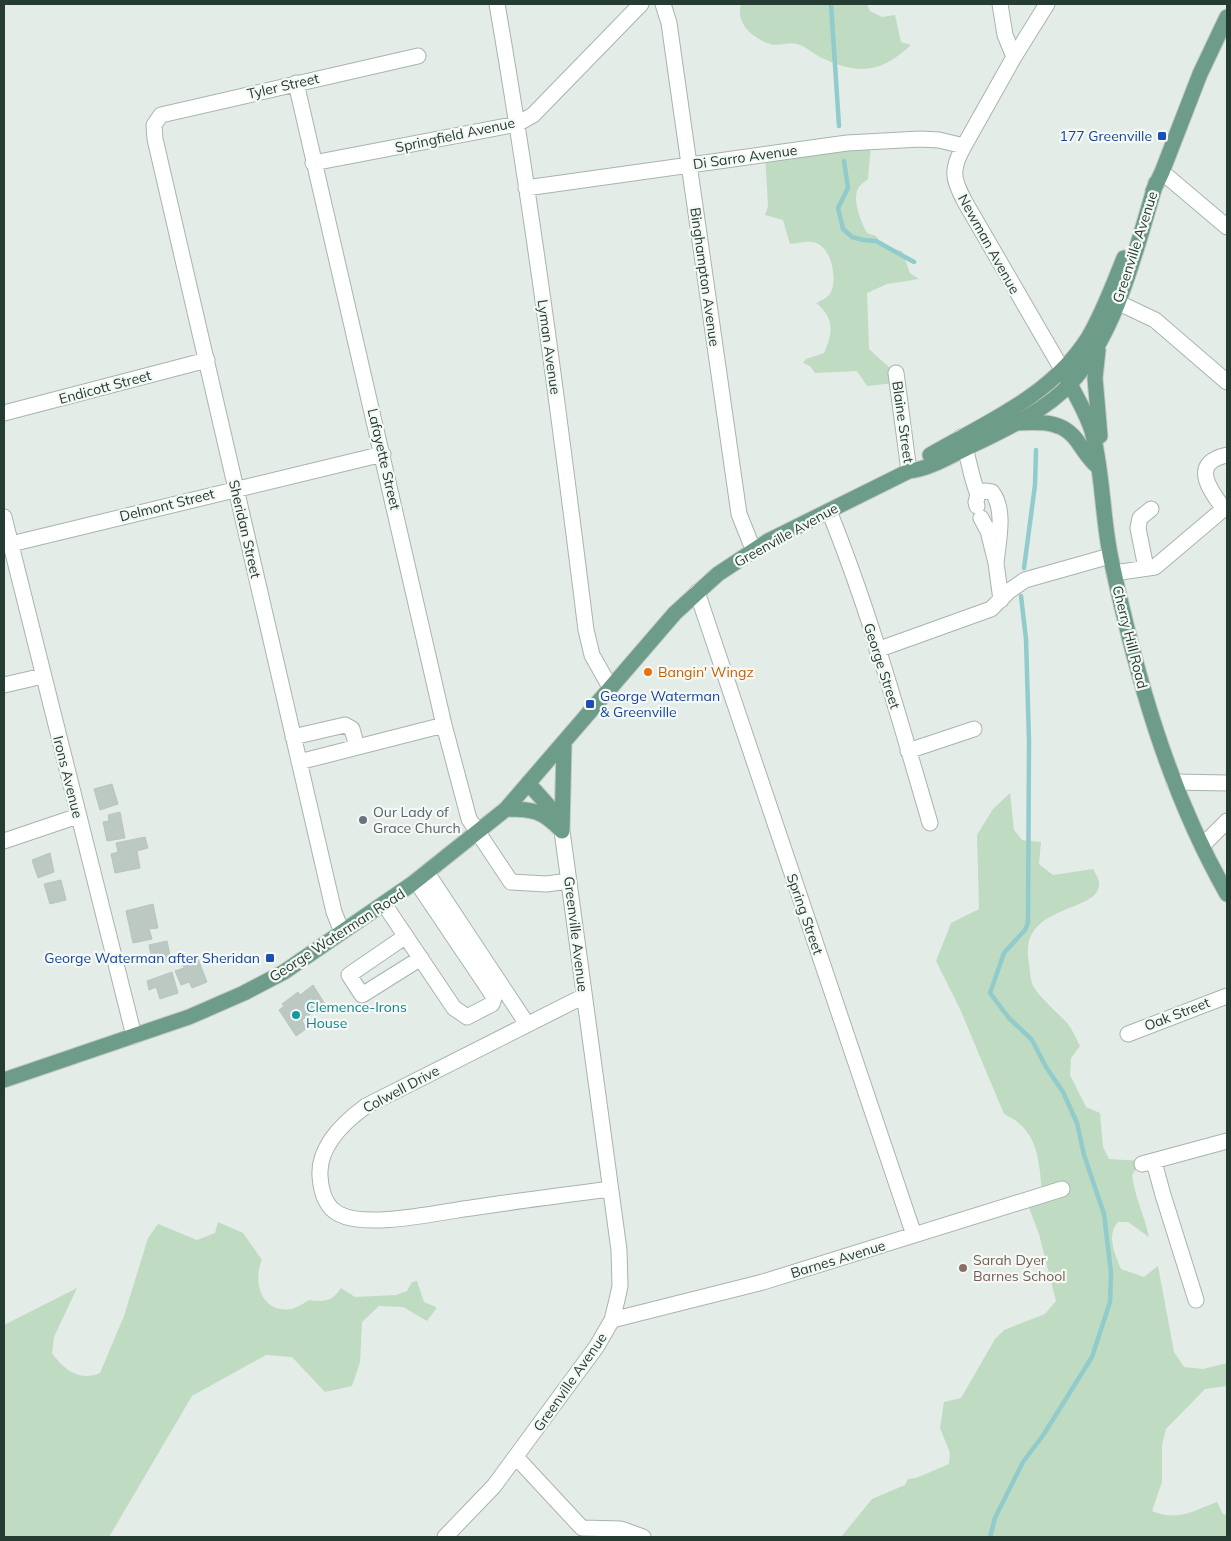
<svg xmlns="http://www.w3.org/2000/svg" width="1231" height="1541" font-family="Mulish,sans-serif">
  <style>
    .green { fill: #bfdbc2 }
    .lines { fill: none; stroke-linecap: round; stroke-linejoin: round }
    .stream { stroke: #91cbcb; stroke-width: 4.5 }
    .building { fill: #bcc9c2; stroke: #b7c5bd }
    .minor-casing { stroke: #a7b4ad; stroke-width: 17 }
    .major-casing { stroke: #c2c8c6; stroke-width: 17 }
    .minor { stroke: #fff; stroke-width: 15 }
    .major { stroke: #6d9d88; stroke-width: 15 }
    .transit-dot { fill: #1a4fb4; stroke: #f4f9f5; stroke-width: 2 }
    .food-dot { fill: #e8710a; stroke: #f4f9f5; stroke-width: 2 }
    .worship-dot { fill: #6b7280; stroke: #f4f9f5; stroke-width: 2 }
    .culture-dot { fill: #0f9aa8; stroke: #f4f9f5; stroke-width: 2 }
    .education-dot { fill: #8d6e63; stroke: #f4f9f5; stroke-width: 2 }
    .labels { text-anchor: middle; stroke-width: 4.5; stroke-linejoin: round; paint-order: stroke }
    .street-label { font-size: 14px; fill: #253c32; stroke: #f4f9f5 }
    .transit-label { font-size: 14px; fill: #164399; stroke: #f4f9f5; text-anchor: end }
    .food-label { font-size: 14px; fill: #c56008; stroke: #f4f9f5; text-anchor: start }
    .worship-label { font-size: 14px; fill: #5b616d; stroke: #f4f9f5; text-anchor: start }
    .culture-label { font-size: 14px; fill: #0d838f; stroke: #f4f9f5; text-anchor: start }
    .education-label { font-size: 14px; fill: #785e54; stroke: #f4f9f5; text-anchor: start }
  </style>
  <rect width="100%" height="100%" fill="#e4ece7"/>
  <path class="green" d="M 741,4 L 867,4 L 870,11 L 882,17 L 895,15 L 901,42 L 911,45 C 880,74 858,75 820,57 C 813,53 805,46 797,44 C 789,41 778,47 770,44 C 755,39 735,25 741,4 Z
    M 871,142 L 868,179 C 865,181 861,184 859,187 C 851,198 861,222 867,233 L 876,236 L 884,248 L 902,251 L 910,273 L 919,279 L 887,284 L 867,293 L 869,349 L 893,371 L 895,383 L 867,386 L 857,371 L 815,373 L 810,366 L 803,363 L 806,359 L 824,353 C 833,333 835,318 816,303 C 822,300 828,298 831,292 C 837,279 832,253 820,245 C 812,239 799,243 790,244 L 783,220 L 765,215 L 768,206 L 765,153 Z
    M 1010,793 L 1014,830 L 1022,840 L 1041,842 L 1039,864 L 1053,875 L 1093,869 C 1095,873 1099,879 1099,883 C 1102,914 1017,902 1029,963 C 1030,970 1030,980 1033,986 C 1041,999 1056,1011 1067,1023 C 1072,1029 1076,1038 1080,1046 L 1071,1058 L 1070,1075 L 1086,1107 L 1100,1113 L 1103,1147 L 1109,1159 L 1142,1161 L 1132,1175 C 1135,1198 1144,1214 1149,1237 L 1128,1222 L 1118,1222 C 1106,1236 1115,1254 1121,1269 L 1144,1277 L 1158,1266 L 1174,1352 L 1184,1367 L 1203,1369 L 1227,1363 L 1227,1386 L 1205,1389 L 1166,1429 L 1162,1445 L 1162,1482 L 1152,1511 C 1178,1522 1192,1511 1217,1502 L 1223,1514 L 1227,1515 L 1227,1537 L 841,1537 L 872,1499 L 905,1485 L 908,1479 L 916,1478 L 949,1464 L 950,1453 L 940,1428 L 944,1402 L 961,1398 L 995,1339 L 1004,1330 L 1045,1314 L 1056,1301 L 1039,1234 L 1026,1200 L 1042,1192 C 1039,1160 1038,1129 1004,1114 L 960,1009 L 936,961 L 951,923 L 979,909 L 977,835 L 993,809 Z
    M 218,1222 L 243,1233 L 262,1260 C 252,1282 262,1314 291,1309 C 297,1308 304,1303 309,1300 C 325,1302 332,1302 341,1288 L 355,1297 L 396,1295 L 407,1291 L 412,1282 L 417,1281 L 424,1302 L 436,1307 L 436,1309 L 427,1321 L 403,1307 L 379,1306 L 362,1322 L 360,1362 L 352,1386 L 325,1392 L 292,1357 L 266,1355 L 192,1396 L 109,1537 L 4,1537 L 4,1325 L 77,1288 L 54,1337 L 52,1353 C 63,1369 79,1382 100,1373 L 124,1316 L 148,1238 L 158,1224 L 197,1240 L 215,1233 Z"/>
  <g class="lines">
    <path class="stream" d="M 831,4 L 839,126
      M 844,161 L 848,188 L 838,208 L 843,229 L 852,237 L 863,240 L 876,241 L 914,262
      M 1024,568 L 1035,485 L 1036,450
      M 990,1537 L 995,1518 L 1023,1462 L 1044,1434 L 1092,1357 L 1110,1302 L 1111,1273 L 1104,1214 L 1084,1155 L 1077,1123 L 1063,1092 L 1046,1067 L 1032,1040 L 1009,1018 L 990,993 L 1004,953 L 1025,930 L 1028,923 L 1029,741 L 1026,639 L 1021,596"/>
  </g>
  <path class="building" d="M 112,784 L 118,804 L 100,810 L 94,789 Z
    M 120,812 L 125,838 L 107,841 L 103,822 L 109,821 L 108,815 Z
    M 145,837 L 148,848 L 137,851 L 140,868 L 115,873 L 111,854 L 118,852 L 116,843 Z
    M 50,853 L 54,872 L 38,878 L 32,860 Z
    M 61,880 L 66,900 L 50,904 L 44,884 Z
    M 153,904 L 158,928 L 149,929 L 152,939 L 133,943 L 126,911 Z
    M 167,941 L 171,960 L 153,964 L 149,945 Z
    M 196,954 L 207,982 L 192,988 L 189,982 L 181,985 L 175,971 L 184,968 L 182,960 Z
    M 172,972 L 178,993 L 160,999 L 156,987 L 149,990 L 147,981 Z
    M 313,985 L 325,1004 L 302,1020 L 306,1029 L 296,1036 L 279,1010 L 284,1006 L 282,1004 L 298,992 L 300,995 Z"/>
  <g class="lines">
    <defs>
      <path id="minor" d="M 497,4 C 533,212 560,421 586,630 L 592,655 L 610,687
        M 663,4 L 669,23 L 680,101 L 739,514 L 753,549
        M 1000,4 L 1005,35 L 1014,57 L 964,146 C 951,169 952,178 965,202 L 1063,371
        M 1014,57 L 1047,4
        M 296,83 L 444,725 L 469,819 L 511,882 L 546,884 L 569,881
        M 313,163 L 517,124 L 533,115 L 641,4
        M 1162,172 L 1227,227
        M 526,188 L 847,143 L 920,139 L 939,140 L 964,146
        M 1117,302 L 1155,320 L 1227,382
        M 896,373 L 909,471
        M 4,413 L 207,360
        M 961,437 C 969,455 970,476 978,494
        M 977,506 L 976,502 L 978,494 L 984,491 L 992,492 C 1006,510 998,542 996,563 L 988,531 L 981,518
        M 1224,509 C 1209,489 1190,463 1227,455
        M 829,511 C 870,612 899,718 930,823
        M 4,517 L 134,1036
        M 11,544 L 383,454
        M 996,563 L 1001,600
        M 1146,568 L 1138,528 L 1140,518 L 1151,509
        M 1114,573 L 1155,567 L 1227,506
        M 697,592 L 914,1235
        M 877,650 L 991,609 L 1009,591 L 1025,580 L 1110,556
        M 4,685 L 43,676
        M 293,737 L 345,725 L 352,729 L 357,747
        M 908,751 L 974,729
        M 299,762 L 444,725
        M 1174,782 L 1227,783
        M 4,841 L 78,816
        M 1202,846 L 1227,821
        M 427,873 L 527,1024
        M 384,904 L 454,1008 L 467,1017 L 492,1004 L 494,998 L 490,991 L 416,881
        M 342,932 L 334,912 L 155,139 L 154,125 L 161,115 L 418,56
        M 406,936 L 349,975 L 362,995 L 421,958
        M 584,996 L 366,1106 C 344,1122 318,1146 320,1176 C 321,1191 325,1207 339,1214 C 368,1229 439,1212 471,1208 C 517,1201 564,1195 610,1189
        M 1128,1034 L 1227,996
        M 1154,1162 L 1163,1195 L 1196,1300
        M 1142,1164 L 1227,1141
        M 612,1320 L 763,1282 L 1062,1189
        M 516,1457 L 582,1528 L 621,1529 L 643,1537
        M 445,1537 L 494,1486 L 597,1346 L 612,1320 L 617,1300 L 620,1286 L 619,1250 L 562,831 L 558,821"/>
      <path id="major" d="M 1153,191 L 1162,172 L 1200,74 L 1227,17
        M 1098,350 L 1095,378 L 1100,436
        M 1066,377 C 1075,394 1086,412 1092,431 C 1103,472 1102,517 1111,559 C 1136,675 1168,790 1227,894
        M 1018,423 C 1041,422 1063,420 1078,442 C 1084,451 1089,459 1097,466
        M 930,455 C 987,422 1051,396 1088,338 C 1103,313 1113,285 1124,258
        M 528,783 L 554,812
        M 506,809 C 534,809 543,811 562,831
        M 562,831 L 564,743
        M 4,1080 L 189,1017 L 244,993 L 284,972 L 412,884 L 506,809 L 675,613 L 718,574 L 768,541 L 909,471 C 932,469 958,451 979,442 C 1010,427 1047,409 1071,383 C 1118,331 1136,248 1156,183"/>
    </defs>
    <use href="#minor" class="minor-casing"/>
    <use href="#major" class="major-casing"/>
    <use href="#minor" class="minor"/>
    <use href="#major" class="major"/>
  </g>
  <g class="transit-dot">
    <rect x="1157" y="131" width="10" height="10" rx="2.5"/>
    <rect x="585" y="699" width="10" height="10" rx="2.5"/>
    <rect x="265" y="953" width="10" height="10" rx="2.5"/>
  </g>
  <circle class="food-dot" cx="648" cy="672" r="5"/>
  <circle class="worship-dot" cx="363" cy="820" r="5"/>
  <circle class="culture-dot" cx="296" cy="1015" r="5"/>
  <circle class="education-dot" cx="963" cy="1268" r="5"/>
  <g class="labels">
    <g class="street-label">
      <text transform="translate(283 86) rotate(-13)" y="5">Tyler Street</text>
      <text transform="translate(455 135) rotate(-12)" y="5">Springfield Avenue</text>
      <text transform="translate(745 157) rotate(-8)" y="5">Di Sarro Avenue</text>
      <text transform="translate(989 244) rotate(61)" y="5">Newman Avenue</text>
      <text transform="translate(1135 247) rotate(-72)" y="5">Greenville Avenue</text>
      <text transform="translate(705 277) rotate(82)" y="5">Binghampton Avenue</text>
      <text transform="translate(549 347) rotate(82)" y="5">Lyman Avenue</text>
      <text transform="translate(105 387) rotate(-15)" y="5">Endicott Street</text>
      <text transform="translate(903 422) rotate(82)" y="5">Blaine Street</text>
      <text transform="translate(384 459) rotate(77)" y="5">Lafayette Street</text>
      <text transform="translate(167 505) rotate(-14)" y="5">Delmont Street</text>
      <text transform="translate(245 529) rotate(77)" y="5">Sheridan Street</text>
      <text transform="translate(786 535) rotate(-29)" y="5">Greenville Avenue</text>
      <text transform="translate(1130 637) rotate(76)" y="5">Cherry Hill Road</text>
      <text transform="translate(882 666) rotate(72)" y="5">George Street</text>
      <text transform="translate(68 777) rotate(76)" y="5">Irons Avenue</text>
      <text transform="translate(805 914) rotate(71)" y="5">Spring Street</text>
      <text transform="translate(576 934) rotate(83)" y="5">Greenville Avenue</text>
      <text transform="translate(337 935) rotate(-33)" y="5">George Waterman Road</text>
      <text transform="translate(1177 1014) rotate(-21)" y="5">Oak Street</text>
      <text transform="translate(401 1089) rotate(-28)" y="5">Colwell Drive</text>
      <text transform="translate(838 1259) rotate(-17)" y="5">Barnes Avenue</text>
      <text transform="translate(570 1382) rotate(-55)" y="5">Greenville Avenue</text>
    </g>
    <g class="transit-label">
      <text x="1152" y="141">177 Greenville</text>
      <text x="600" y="701" text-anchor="start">George Waterman<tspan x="600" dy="16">&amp; Greenville</tspan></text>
      <text x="260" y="963">George Waterman after Sheridan</text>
    </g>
    <g class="food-label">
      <text x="658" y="677">Bangin' Wingz</text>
    </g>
    <g class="worship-label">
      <text x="373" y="817">Our Lady of<tspan x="373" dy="16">Grace Church</tspan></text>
    </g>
    <g class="culture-label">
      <text x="306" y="1012">Clemence-Irons<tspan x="306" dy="16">House</tspan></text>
    </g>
    <g class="education-label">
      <text x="973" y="1265">Sarah Dyer<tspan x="973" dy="16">Barnes School</tspan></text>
    </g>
  </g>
  <rect width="1231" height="1541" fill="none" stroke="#253c32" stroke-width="10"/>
</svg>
